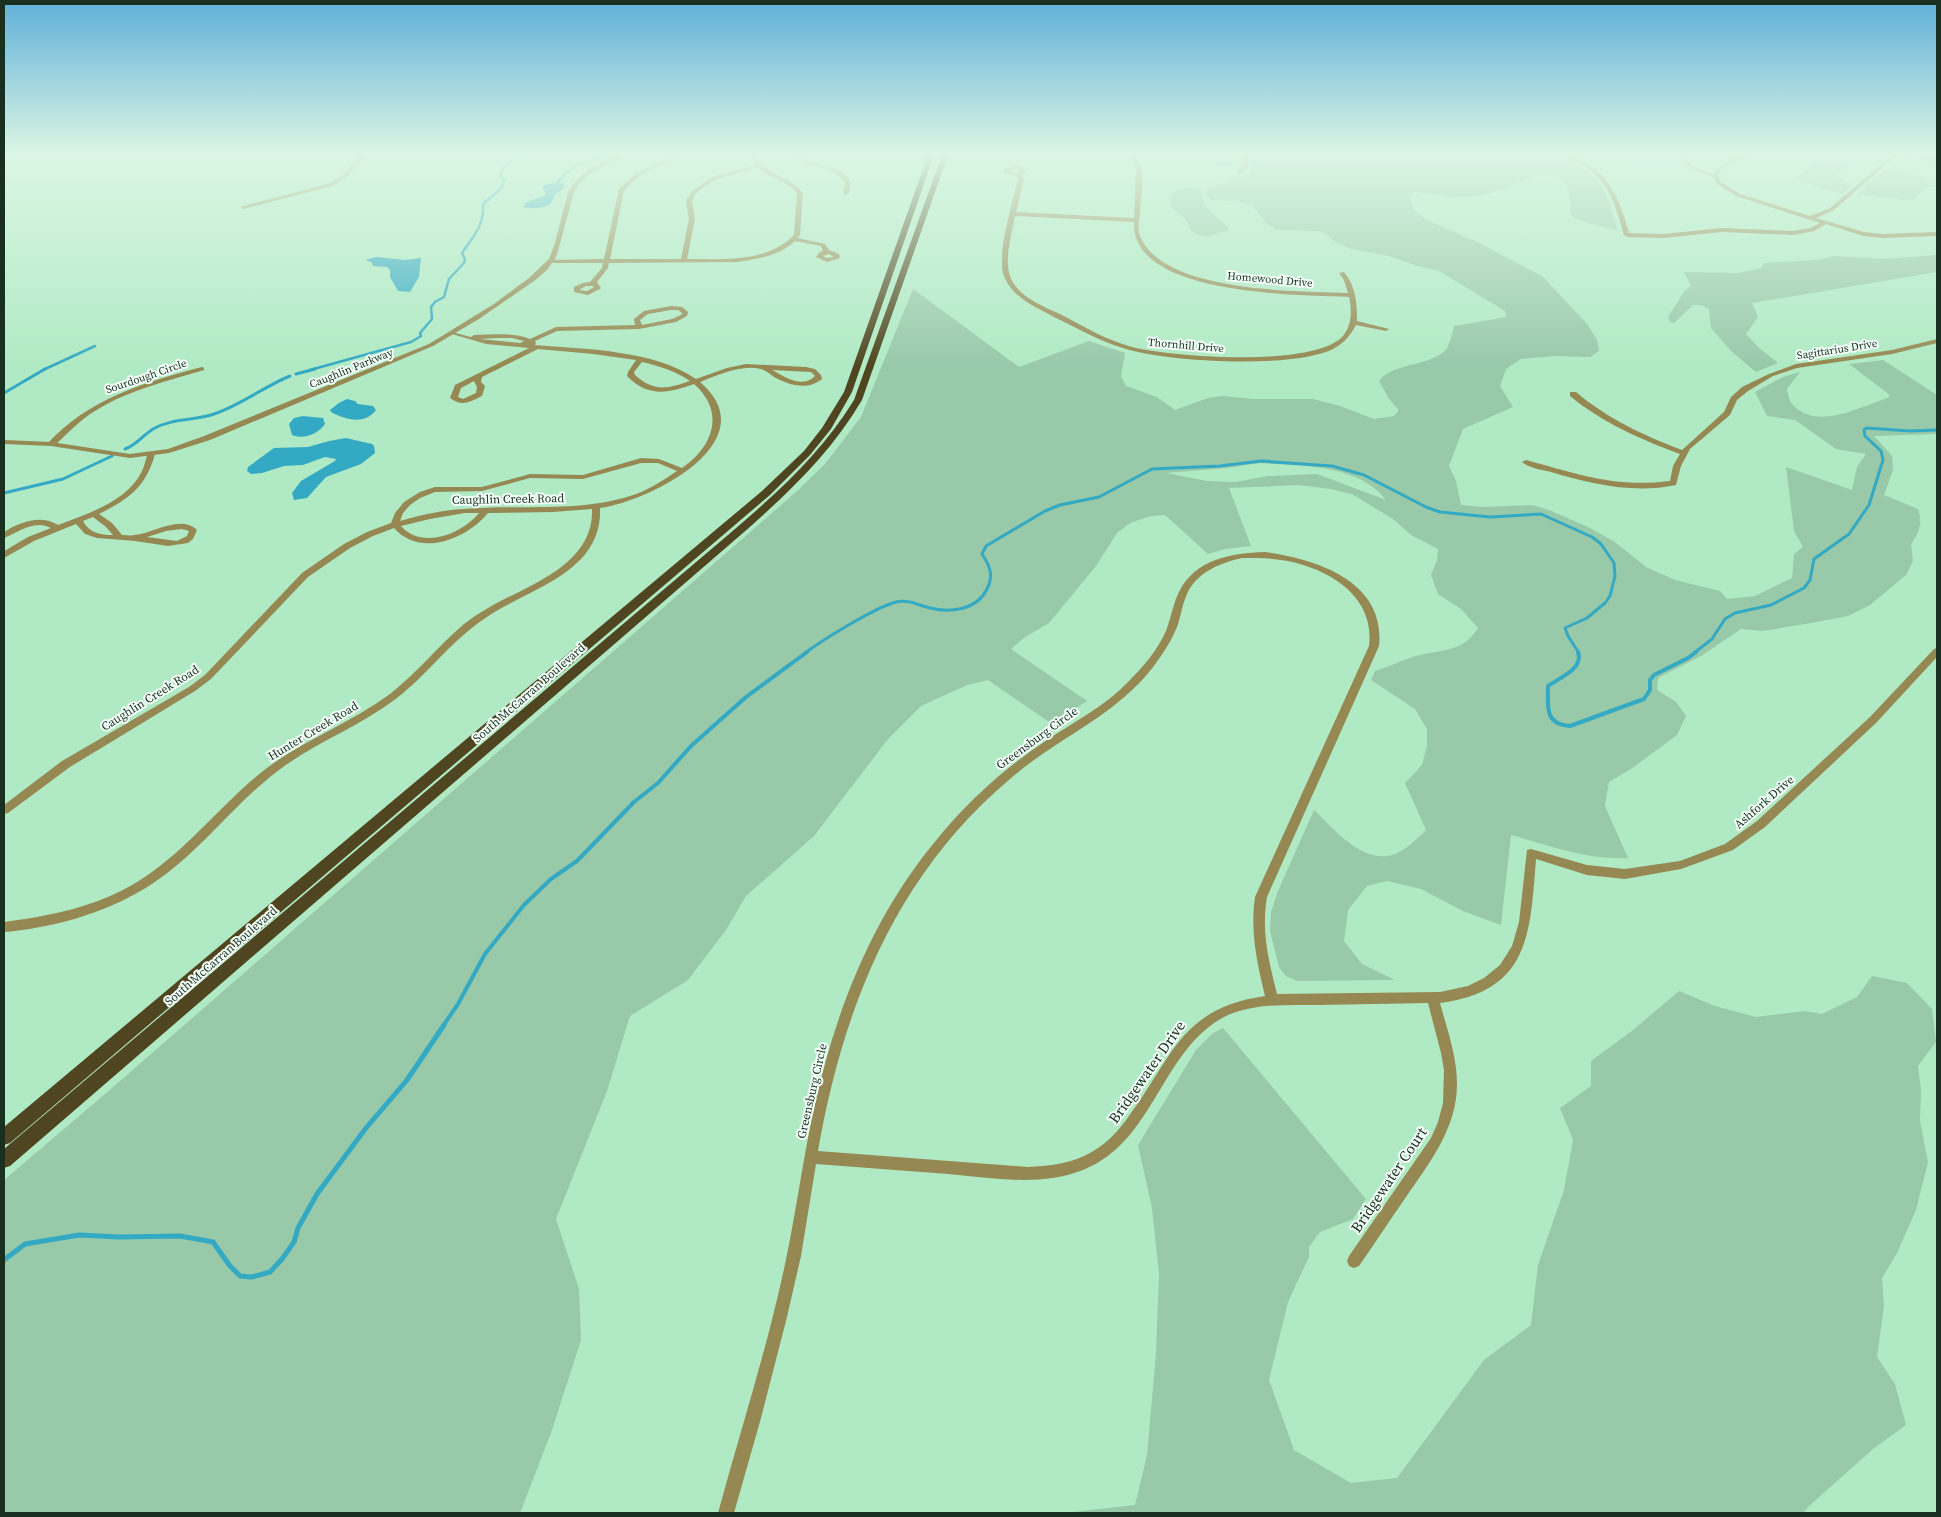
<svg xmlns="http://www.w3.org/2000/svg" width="1941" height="1517" font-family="'Source Serif 4',serif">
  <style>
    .green { fill: #98c9a9; fill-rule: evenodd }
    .water { fill: #34a9c3 }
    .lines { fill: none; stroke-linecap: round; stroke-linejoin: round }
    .stream-far3 { stroke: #34a9c3; stroke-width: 2.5 }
    .stream-far2 { stroke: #34a9c3; stroke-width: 3 }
    .stream-far1 { stroke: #34a9c3; stroke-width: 4 }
    .stream { stroke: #34a9c3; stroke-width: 5 }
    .minor { fill: #958852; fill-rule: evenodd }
    .tertiary { fill: #958852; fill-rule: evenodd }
    .primary { fill: #4f4520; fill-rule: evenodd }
    .labels { text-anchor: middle; stroke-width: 4; stroke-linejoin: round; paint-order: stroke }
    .far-street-label { font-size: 11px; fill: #193021; stroke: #f3fff7 }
    .street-label { font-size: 12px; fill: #193021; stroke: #f3fff7 }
    .near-street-label { font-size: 15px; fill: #193021; stroke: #f3fff7 }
  </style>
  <rect width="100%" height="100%" fill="#b0eac4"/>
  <path class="green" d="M 1191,155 L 1218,155 L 1238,164 C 1221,173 1207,157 1191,155 Z
    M 1251,155 L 1555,155 C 1602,174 1604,184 1618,231 L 1575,219 L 1570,213 C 1576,142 1510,192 1477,196 C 1457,199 1435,194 1415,192 L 1408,194 L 1415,211 L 1427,220 L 1473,240 L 1542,276 L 1588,325 L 1597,340 L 1599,351 L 1590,357 L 1556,356 L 1521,359 L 1506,369 L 1500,386 L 1513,407 L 1463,429 L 1449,466 L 1456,481 L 1461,505 L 1482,507 L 1532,505 L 1549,510 L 1588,527 L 1615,542 L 1646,567 L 1675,580 L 1720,591 L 1727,599 L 1755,596 L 1792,578 L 1794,554 L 1803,547 L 1794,531 L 1786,467 L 1852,490 L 1857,467 L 1866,454 L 1836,449 L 1795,420 L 1767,416 L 1755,392 L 1783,377 L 1800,372 L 1787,389 C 1788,393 1789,401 1792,404 C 1816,432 1861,406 1888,398 L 1890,395 L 1849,364 L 1883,360 L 1937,395 L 1937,434 L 1874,436 L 1892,456 L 1893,470 L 1884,495 L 1918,509 C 1923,522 1919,534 1911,544 L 1913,561 L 1906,575 L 1870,605 L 1848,616 L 1811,623 L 1763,631 L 1741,629 L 1701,656 L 1658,678 L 1657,690 L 1676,702 L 1686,716 L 1677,735 L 1631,769 L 1609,782 L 1605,806 L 1628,858 C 1586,860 1551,846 1511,835 L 1501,925 L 1463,911 L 1421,889 L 1387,881 L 1367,886 L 1348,910 L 1344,941 L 1362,964 L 1395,980 L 1297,981 L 1286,976 L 1279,967 L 1270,931 L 1271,912 L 1278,891 L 1314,810 C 1333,828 1359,860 1388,856 C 1402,854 1416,840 1426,830 L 1405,783 L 1422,765 L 1427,746 L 1427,729 L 1415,709 L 1371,680 L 1375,671 C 1389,667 1402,660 1416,656 C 1441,649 1463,653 1478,628 L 1461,609 L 1438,594 L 1431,575 L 1437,560 L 1438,549 L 1411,535 L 1393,519 L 1352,494 L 1330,489 L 1298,485 L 1229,488 L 1251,546 L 1225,549 L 1208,554 L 1165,515 L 1151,516 L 1130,523 L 1117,533 L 1096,566 L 1049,623 L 1025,637 L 1011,649 L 1087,701 L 1052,724 L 988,680 L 967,685 L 921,706 L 888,739 L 814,836 L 746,896 L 726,930 L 688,980 L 630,1016 L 607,1091 L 556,1219 L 579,1289 L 581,1340 L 551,1433 L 520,1513 L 4,1513 L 4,1180 L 112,1088 L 796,492 L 825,464 L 861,417 L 913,289 L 1019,367 L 1089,341 L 1125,353 L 1121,376 L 1126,386 L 1157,397 L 1175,410 L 1208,398 L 1223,396 L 1252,399 L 1313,399 L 1340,406 L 1374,419 L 1394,416 L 1399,410 L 1389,399 L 1379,381 C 1392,362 1439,366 1448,346 C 1451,340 1452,332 1454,326 L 1506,317 L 1505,311 L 1439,271 L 1417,266 L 1389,256 L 1352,249 L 1336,243 L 1326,234 L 1318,231 L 1277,230 L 1268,225 L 1252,205 L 1238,201 L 1212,200 L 1207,196 L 1206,192 L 1210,188 L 1250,173 ZM 1260,463 C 1301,466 1359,464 1386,500 L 1317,474 L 1268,476 L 1235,482 L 1207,481 L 1166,473 L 1227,468 Z
    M 1626,155 L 1667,155 L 1675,162 L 1634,162 Z
    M 1826,155 L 1847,155 L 1850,168 L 1836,174 L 1837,177 L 1852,186 L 1842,194 L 1794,179 Z
    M 1887,168 L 1928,178 L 1937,178 L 1937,186 L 1925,188 L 1912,201 L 1857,194 Z
    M 1185,188 L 1200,189 L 1205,206 L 1229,229 L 1227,231 C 1213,233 1206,241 1191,231 C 1188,220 1182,215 1172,209 L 1169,198 L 1176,190 Z
    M 1937,255 L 1937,272 L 1752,303 L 1758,317 L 1746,334 L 1759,348 L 1778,363 L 1756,372 L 1731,351 L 1711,328 L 1709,309 L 1701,305 L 1693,305 L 1674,323 L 1670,322 L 1668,317 L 1684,292 L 1691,286 L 1684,272 L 1738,273 L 1761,268 L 1764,263 L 1818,260 L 1834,256 L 1885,259 Z
    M 1872,976 L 1907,983 L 1932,1009 L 1936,1042 L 1918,1066 L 1921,1090 L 1920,1121 L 1928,1162 L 1916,1210 L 1897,1253 L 1882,1278 L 1884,1306 L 1877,1357 L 1895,1384 L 1906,1425 L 1873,1449 L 1809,1506 L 1803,1513 L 1063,1513 L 1135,1505 L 1147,1455 L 1156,1354 L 1159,1274 L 1152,1208 L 1138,1145 L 1196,1050 L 1212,1034 L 1223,1028 L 1366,1199 L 1353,1219 L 1320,1232 L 1309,1247 L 1309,1257 L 1288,1302 L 1269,1380 L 1294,1450 L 1351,1483 L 1397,1478 L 1484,1360 L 1531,1325 L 1538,1265 L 1564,1190 L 1573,1140 L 1560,1108 L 1591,1086 L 1591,1061 L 1633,1030 L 1679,991 L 1715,1006 L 1756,1017 L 1804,1011 L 1822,1014 L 1857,997 Z"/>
  <path class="water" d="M 559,182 L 564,184 L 565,187 L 554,196 C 552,210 534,209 523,207 L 525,203 L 546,195 L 543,189 L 544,185 Z
    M 376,257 L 405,260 L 421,258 L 419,277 L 410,292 L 398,291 L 390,277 L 390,270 L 387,267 L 373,266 L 371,262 L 365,260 Z
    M 347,399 L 355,401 L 358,404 L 373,406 L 376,410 C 364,426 344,419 331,412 L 330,410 L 339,403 Z
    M 303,416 L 323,418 L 325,424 C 318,434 304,440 292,435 L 289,424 L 294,418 Z
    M 346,438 L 372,444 L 374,446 L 375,453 L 361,464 L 326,477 L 307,498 L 294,500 L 292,493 L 301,481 L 335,461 L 336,459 L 325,457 L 303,465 L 284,466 L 262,473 L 251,474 L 247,471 L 248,467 L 274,448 L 308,447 L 329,441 Z"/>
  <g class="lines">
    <path class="stream-far3" d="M 501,174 L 504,167 L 512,162 L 512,155
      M 557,182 L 573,167 L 605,155
      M 43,370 L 95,346
      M 310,370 L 411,342 L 421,336 L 420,333 L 432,319 L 431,307 L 435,302 L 444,297 L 449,279 L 464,263 L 465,259 L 462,253 C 473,237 485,224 483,204 L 502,188 L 504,181 L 501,176"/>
    <path class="stream-far2" d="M 296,374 L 315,369
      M 4,393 L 45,369
      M 125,449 C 137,445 143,435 153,429 C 172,418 194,421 214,414 C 241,405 263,387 290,376
      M 4,493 L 63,479 L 112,456
      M 805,653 C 824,639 874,608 896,602 C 909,599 917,605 930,608 C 950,613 977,610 987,589 C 994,576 990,566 982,554 L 986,546 L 1045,511 L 1060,505 L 1099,497 L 1152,469 L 1220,466 L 1261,461 L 1332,466 L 1364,475 L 1426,507 L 1440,512 L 1490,517 L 1541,514 L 1592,537 L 1601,544 L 1614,563 L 1615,576 L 1610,596 L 1605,603 L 1587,618 L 1565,628 L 1568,636 L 1579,653
      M 1694,653 L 1712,639 L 1725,619 L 1735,613 L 1771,605 L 1804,588 L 1810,580 L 1814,559 L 1849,534 L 1869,505 L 1883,460 L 1881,451 L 1865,436 L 1864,430 L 1866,428 L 1910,431 L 1937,430"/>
    <path class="stream-far1" d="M 1578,652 C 1584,669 1559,678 1548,686 C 1548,707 1544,724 1570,726 L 1644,699 L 1650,690 L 1650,680 L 1654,675 L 1688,658 L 1696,652
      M 443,1026 L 458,1004 L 485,954 L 524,905 L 551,879 L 577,861 L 634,802 L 658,783 L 691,746 L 746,697 L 807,652"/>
    <path class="stream" d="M 4,1260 L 25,1244 L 79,1235 L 119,1237 L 180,1236 L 213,1242 L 230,1266 L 240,1276 L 252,1277 L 270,1272 L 282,1259 L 294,1242 L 298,1228 L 317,1194 L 366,1128 L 407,1080 L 444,1025"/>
    <path class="minor" d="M 360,155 L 366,155 L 346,178 L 332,186 L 243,209 L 240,207 L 328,184 L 342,176 Z
      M 676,155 L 683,155 L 640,175 L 624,191 L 610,259 L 681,259 L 689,219 L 686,201 L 692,191 L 712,177 L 756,165 L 751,155 L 755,155 C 765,175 789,176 803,193 L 800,235 L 797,238 L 825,244 L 829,250 L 839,254 L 840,258 L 827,262 L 816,257 L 820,252 L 823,251 L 821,246 L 795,241 C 779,256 758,259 737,262 L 609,263 L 608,268 L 597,282 L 601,288 L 600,289 L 588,295 L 574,292 L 574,287 L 583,283 L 590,282 L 602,268 L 603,263 L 550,263 L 547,261 L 548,260 L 604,259 L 619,189 L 636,173 ZM 758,168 C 770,178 787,181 797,193 L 794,235 C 767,263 723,259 687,259 L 695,219 L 692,201 L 696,193 L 716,179 ZM 829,254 L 834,257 L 827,258 L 823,256 ZM 586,286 L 593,286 L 594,287 L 587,291 L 579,290 Z
      M 792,155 L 798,155 L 810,162 L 840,171 L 846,175 L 851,183 L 849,193 L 846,195 L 843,193 L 845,183 C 834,164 807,170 792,155 Z
      M 1130,155 L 1135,155 C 1137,159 1141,164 1142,169 C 1144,179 1140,202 1140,214 C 1139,220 1138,227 1139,233 C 1158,293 1297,291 1348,293 L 1344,280 L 1339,273 L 1344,272 C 1356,286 1357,303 1357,321 L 1389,329 L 1386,331 L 1356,325 C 1350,336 1344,343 1333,349 C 1292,369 1169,362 1126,349 C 1101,342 1079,329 1056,318 C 1038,308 1012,298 1004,276 C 996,254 1013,202 1018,179 L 1017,176 L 1004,173 L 1004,169 C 1013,165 1021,164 1027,172 L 1022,175 L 1024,179 L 1016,212 L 1134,218 L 1136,169 ZM 1013,169 L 1019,169 L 1021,171 L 1016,173 L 1009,171 ZM 1015,216 L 1134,222 C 1130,296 1300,295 1349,297 C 1352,310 1352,325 1343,336 C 1314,368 1172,357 1132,347 C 1106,340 1083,326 1060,314 C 1042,306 1017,296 1010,276 C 1004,258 1012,234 1015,216 Z
      M 1243,155 L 1249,155 L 1248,167 L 1241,173 L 1237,173 L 1237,171 L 1242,166 Z
      M 1562,155 C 1570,154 1578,158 1585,162 C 1612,178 1621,204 1629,233 L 1664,234 L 1722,228 L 1793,231 L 1810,228 L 1820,223 L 1736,196 L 1717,184 L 1713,177 L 1690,169 L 1675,155 L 1680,155 L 1694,167 L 1713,174 C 1720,164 1737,155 1749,155 L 1722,169 L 1718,175 L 1721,182 L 1740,194 L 1810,216 L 1830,208 L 1892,155 L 1897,155 L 1834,210 L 1816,218 L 1864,232 L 1883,234 L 1937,232 L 1937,236 L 1883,238 L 1863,236 L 1826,224 L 1814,231 L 1793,235 L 1722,232 L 1664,238 L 1627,237 L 1624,235 C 1617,211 1611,186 1590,170 C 1582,163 1571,161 1562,155 Z
      M 1906,155 L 1914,155 L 1937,160 L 1937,164 Z
      M 671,306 L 682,307 L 688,312 L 687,316 L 676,322 L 639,329 L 557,331 L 535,341 L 536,343 L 535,345 C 584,349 655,350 696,379 L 727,368 L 746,364 L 806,367 L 815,369 L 821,375 L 822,379 C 807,391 789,385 774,377 C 770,374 765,370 761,369 C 741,364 718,375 700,382 C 769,441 650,501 600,508 C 601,528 594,546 580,560 C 553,587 515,597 484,619 C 451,641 428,674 397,698 C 362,725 319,741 283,767 C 233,803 198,857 144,889 C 102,914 52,928 4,932 L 4,922 C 50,916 96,907 137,882 C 183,854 216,810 258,775 C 298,742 348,725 390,694 C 417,673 438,646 464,624 C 481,611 500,601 519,592 C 553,575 594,553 592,509 L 553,512 L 488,513 C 467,539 420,558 394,528 L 373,536 L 350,548 L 308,577 L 211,679 L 195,691 L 70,767 L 8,813 L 4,814 L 4,805 L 62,761 L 189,687 L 205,675 L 302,573 L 344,544 L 367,532 L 391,523 L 395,513 L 404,502 L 420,492 L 435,487 L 482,487 L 530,474 L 583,475 L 641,458 L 659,459 L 682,468 C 713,447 726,412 694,384 C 669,393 648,398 627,376 L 628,372 L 636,360 L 593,354 L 538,349 L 482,377 L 481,382 L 485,386 L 482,396 C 470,402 462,407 450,398 L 455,385 L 529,348 L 486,344 L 452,334 L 452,332 L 471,337 L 474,335 C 493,335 511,332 530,339 L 556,327 L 635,325 L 634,319 L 644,311 ZM 671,310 L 678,310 L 682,313 L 681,315 L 672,319 L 642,325 L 640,320 L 648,314 ZM 497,338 L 512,338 L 524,341 L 520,343 L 480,339 ZM 642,362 C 659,366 676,371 690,381 C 667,389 654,392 635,375 L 634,372 ZM 772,370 L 811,372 L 815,376 C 802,389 785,377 772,370 ZM 474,381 L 477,387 L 476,393 L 463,399 L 458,397 L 461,388 ZM 641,463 L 658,463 L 677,471 C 662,481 647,491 630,496 C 576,513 519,504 463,509 C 442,510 421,515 400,521 L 403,513 L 410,505 L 420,498 L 435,492 L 482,491 L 530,478 L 583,479 ZM 465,513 L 479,513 C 462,534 422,550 401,526 L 430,519 Z
      M 1937,339 L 1937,343 L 1892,354 L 1797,368 L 1773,376 L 1748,391 L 1737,400 L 1730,415 L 1690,449 L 1681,466 L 1676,485 C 1634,494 1591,484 1551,472 C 1542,470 1529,468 1522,462 L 1526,460 C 1578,474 1615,488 1670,481 L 1673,466 L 1680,454 C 1640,439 1603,423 1570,396 L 1570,392 L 1576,392 C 1608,419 1643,435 1682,450 L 1724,412 L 1731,397 L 1742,387 L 1769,374 L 1796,364 L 1892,350 Z
      M 202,367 L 204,368 L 204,370 C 168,381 128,390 95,411 C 80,420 67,434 54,446 L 51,446 L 47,444 C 88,399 145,382 202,367 Z
      M 148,452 L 151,452 L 155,454 C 146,487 129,499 99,514 L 112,523 L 122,535 C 126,535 131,536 134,535 C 153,534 180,514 197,530 L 193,539 L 188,543 L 168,546 L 135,541 L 97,538 L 85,534 L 76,524 L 34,541 L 4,558 L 4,551 L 6,550 L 28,537 L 51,528 C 34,519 19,532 4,538 L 4,532 C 19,522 42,514 58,525 C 87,514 128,501 142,471 C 145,465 146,458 148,452 ZM 93,517 L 106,527 L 113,535 C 101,535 89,533 83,521 ZM 182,529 L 189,531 L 187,536 L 177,541 L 147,537 L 166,531 Z
      M 1265,552 C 1316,559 1386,581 1379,646 L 1267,897 C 1261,931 1269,962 1277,994 L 1440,992 L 1468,986 L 1484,978 L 1500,965 L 1512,946 L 1519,922 L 1527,850 L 1531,849 L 1587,865 L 1625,869 L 1680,861 L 1725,844 L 1757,821 L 1870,717 L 1934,649 L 1937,648 L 1937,657 L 1876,723 L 1765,827 L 1733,850 L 1681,869 L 1625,879 L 1587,875 L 1536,859 C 1530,934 1530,991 1440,1003 C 1447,1029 1457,1056 1457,1084 C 1457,1128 1430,1162 1406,1197 C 1390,1220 1375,1243 1359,1266 L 1354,1268 L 1349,1266 L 1347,1261 L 1349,1256 L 1431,1138 L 1438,1122 L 1443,1103 L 1444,1070 L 1441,1053 L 1428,1003 C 1391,1004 1355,1004 1318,1005 C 1289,1005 1256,1003 1228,1015 C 1161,1047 1156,1141 1083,1170 C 1040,1187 993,1178 948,1174 C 904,1171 860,1167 816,1164 L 801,1256 L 786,1321 L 761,1418 L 734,1513 L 718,1513 C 740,1432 766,1352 784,1269 C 795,1218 802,1165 813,1113 C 834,1014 872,916 938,838 C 969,800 1006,767 1047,740 C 1074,722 1105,706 1128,682 C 1143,667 1157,651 1166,631 C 1171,618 1173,604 1179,592 C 1195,559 1232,553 1265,552 ZM 1242,558 C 1258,558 1273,558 1288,561 C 1331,570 1375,597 1369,646 L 1255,897 C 1250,931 1257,963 1265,996 C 1182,1008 1174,1054 1131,1113 C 1119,1131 1104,1147 1084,1156 C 1067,1164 1047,1166 1028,1167 L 818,1151 C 843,1007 896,875 1010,779 C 1052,742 1106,720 1144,678 C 1157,663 1169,646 1177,627 C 1181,616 1182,605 1187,594 C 1197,572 1220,563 1242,558 Z"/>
    <path class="tertiary" d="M 619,155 L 626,155 C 607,167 586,170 574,192 L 558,251 L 555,259 L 547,270 L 534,281 L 479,319 L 433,346 L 210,440 L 169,453 L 130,458 L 51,446 L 4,444 L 4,440 L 51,442 L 130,454 L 168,449 L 204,436 L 429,344 L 494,304 L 529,278 L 549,259 L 555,243 L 568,192 C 580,172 598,163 619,155 Z"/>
    <path class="primary" d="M 928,155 L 934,155 L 852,392 L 831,429 L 810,455 L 770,495 L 10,1143 L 4,1145 L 4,1127 L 762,491 L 804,451 L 822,428 L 844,392 Z
      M 942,155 L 948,155 L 862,400 C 829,456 784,497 736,539 L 10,1166 L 4,1168 L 4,1149 L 728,535 C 776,494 821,454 854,400 Z"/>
  </g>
  <linearGradient id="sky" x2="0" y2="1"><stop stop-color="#60b0d9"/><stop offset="0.42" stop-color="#dbf6e4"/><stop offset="1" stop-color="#dbf6e4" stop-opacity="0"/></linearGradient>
  <rect width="1941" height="367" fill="url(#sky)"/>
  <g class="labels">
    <g class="far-street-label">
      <text transform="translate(1270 279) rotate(5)" y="4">Homewood Drive</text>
      <text transform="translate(1186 345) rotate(5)" y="4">Thornhill Drive</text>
      <text transform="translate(1837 349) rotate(-9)" y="4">Sagittarius Drive</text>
      <text transform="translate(351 368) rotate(-22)" y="4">Caughlin Parkway</text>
      <text transform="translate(146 376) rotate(-19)" y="4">Sourdough Circle</text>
    </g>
    <g class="street-label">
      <text transform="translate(508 499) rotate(-1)" y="4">Caughlin Creek Road</text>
      <text transform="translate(529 693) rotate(-41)" y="4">South McCarran Boulevard</text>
      <text transform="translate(150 698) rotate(-32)" y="4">Caughlin Creek Road</text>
      <text transform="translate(313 731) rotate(-31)" y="4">Hunter Creek Road</text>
      <text transform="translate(1037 738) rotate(-36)" y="4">Greensburg Circle</text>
      <text transform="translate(1764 802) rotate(-41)" y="4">Ashfork Drive</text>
      <text transform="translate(221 956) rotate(-41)" y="4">South McCarran Boulevard</text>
      <text transform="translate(812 1091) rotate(-77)" y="4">Greensburg Circle</text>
    </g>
    <g class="near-street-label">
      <text transform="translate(1147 1072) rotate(-55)" y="5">Bridgewater Drive</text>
      <text transform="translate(1389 1180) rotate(-56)" y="5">Bridgewater Court</text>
    </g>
  </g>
  <rect width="1941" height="1517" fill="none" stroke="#193021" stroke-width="10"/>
</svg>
